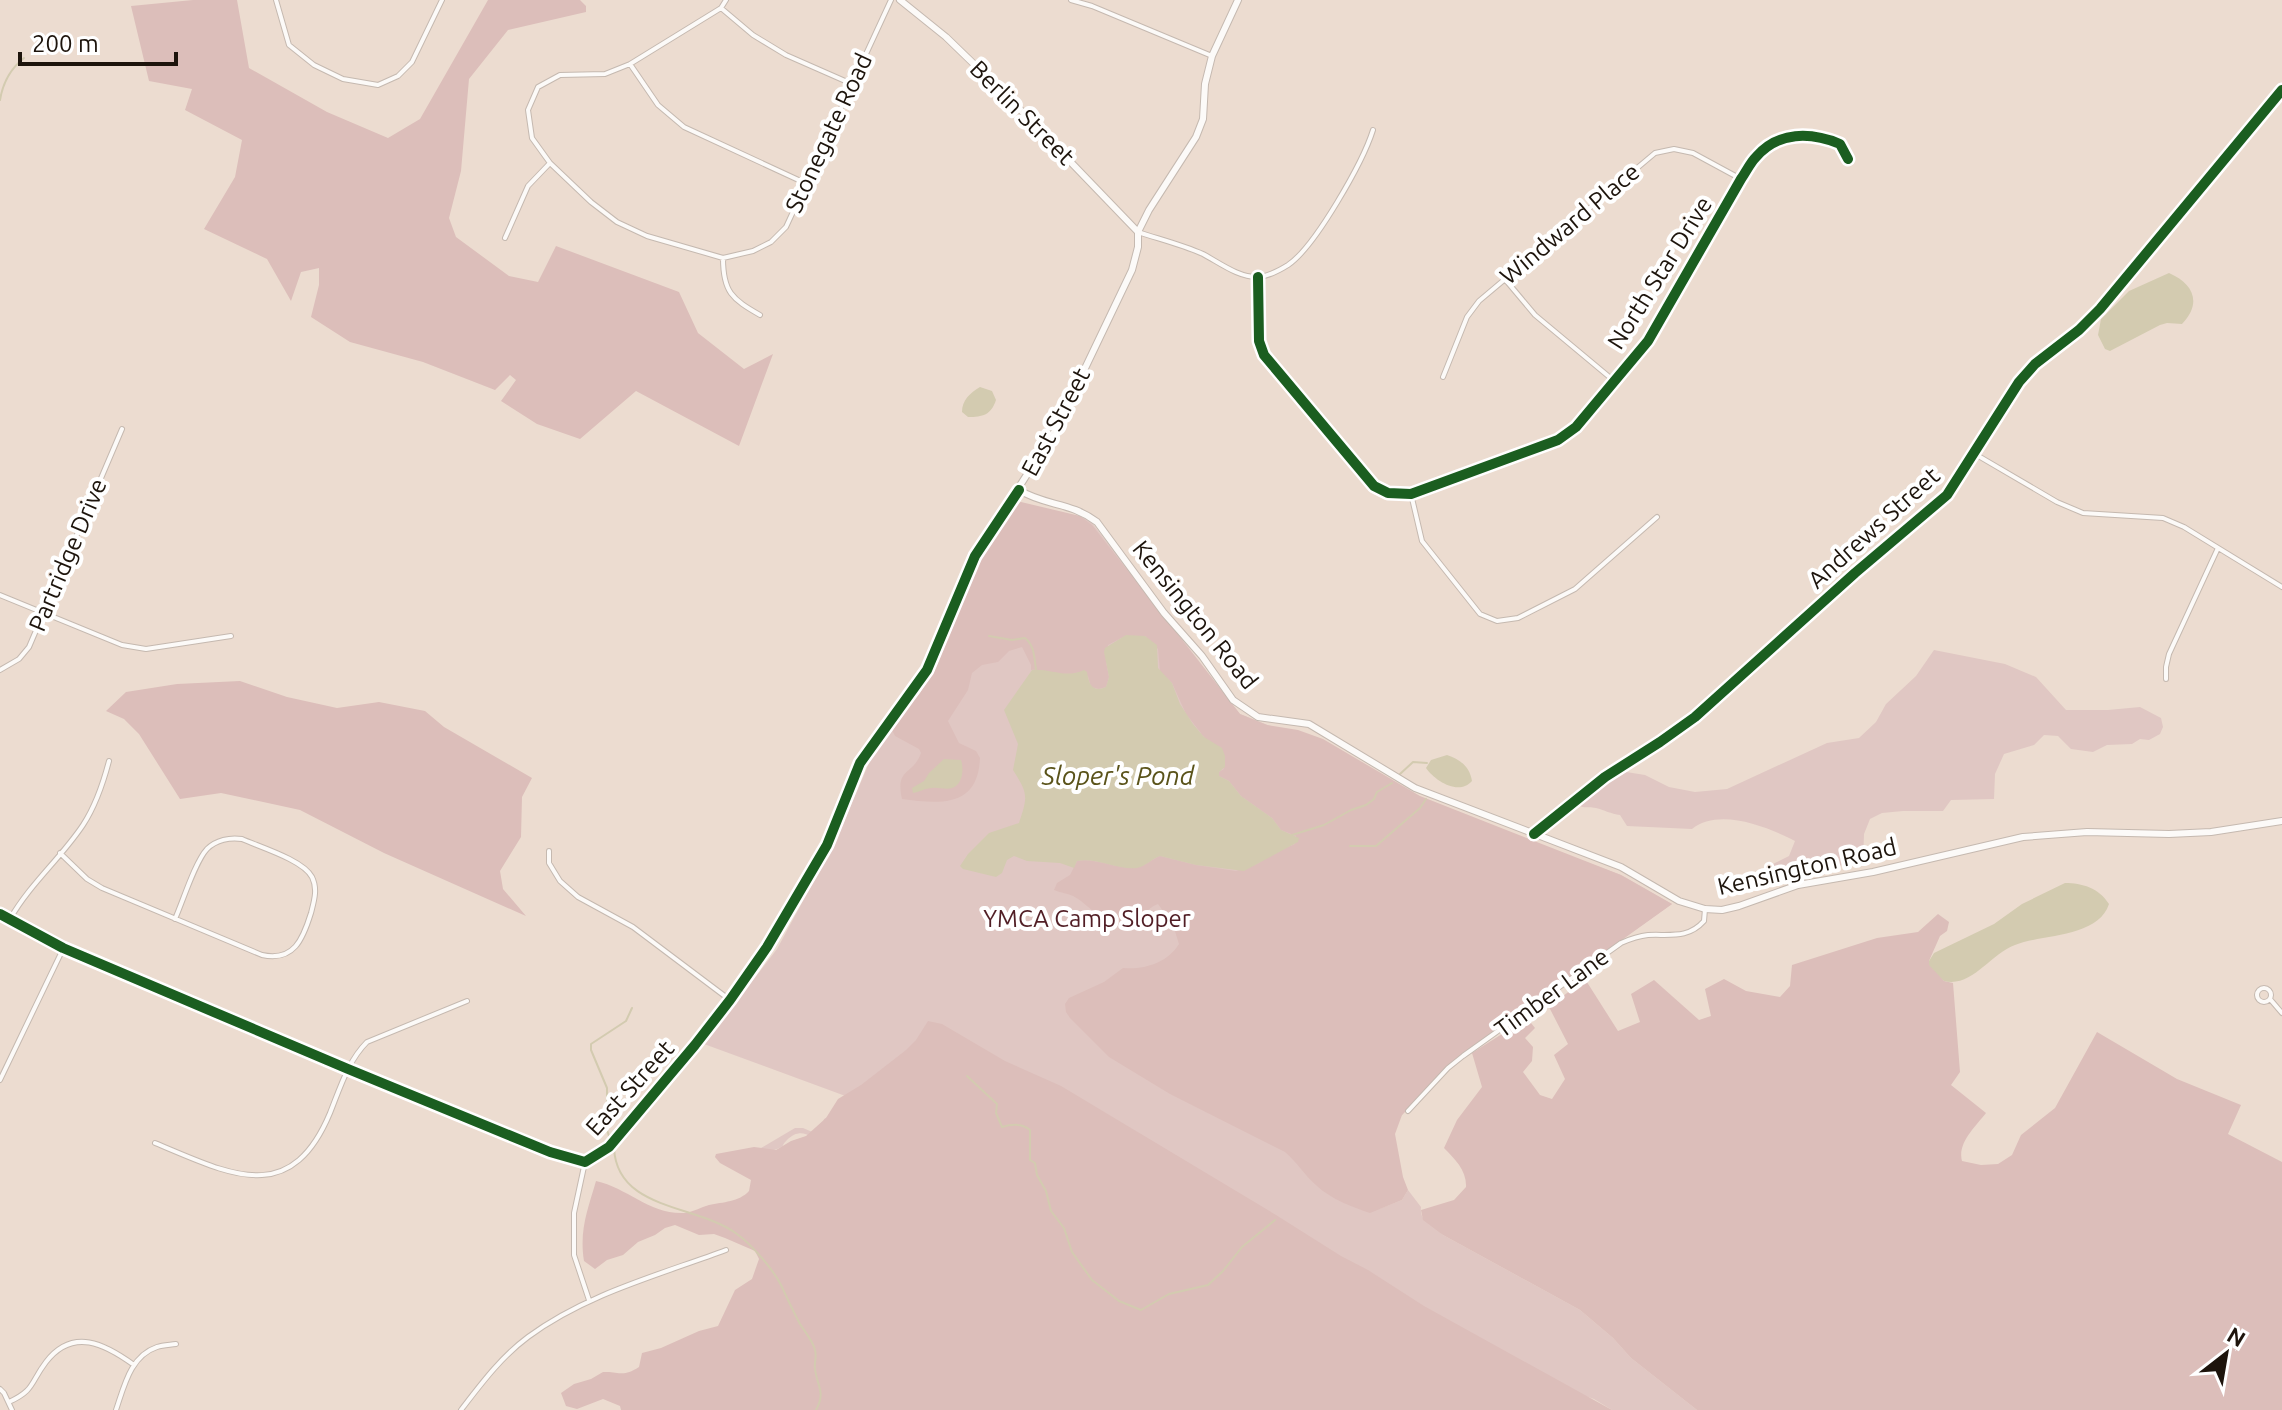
<svg xmlns="http://www.w3.org/2000/svg" width="2282" height="1410" font-family="Ubuntu,sans-serif">
  <style>
    .green { fill: #e0c7c3 }
    .forest { fill: #dcbeba }
    .water { fill: #d3cbb0 }
    .lines { fill: none; stroke-linecap: round; stroke-linejoin: round }
    .stream { stroke: #d3cbb0; stroke-width: 2 }
    .street-casing { stroke: #c5b9b0; stroke-width: 6 }
    .secondary-casing { stroke: #c5b9b0; stroke-width: 8 }
    .street { stroke: #fcfaf8; stroke-width: 4 }
    .secondary { stroke: #fcfaf8; stroke-width: 6 }
    .cycleway-casing { stroke: #fff; stroke-width: 15 }
    .cycleway { stroke: #1b5e20; stroke-width: 10 }
    .labels { text-anchor: middle; stroke-width: 8; stroke-linejoin: round; paint-order: stroke }
    .street-label { font-size: 24px; fill: #1d140c; stroke: #fff }
    .park-label { font-size: 24px; fill: #511e25; stroke: #fff }
    .water-label { font-size: 26px; font-style: italic; fill: #5a531a; stroke: #fff }
  </style>
  <rect width="100%" height="100%" fill="#ecdcd0"/>
  <path class="green" d="M 1016,503 L 1089,519 L 1240,714 L 1328,749 L 1435,806 L 1621,875 L 1672,904 L 1455,1059 L 1402,1115 L 1378,1144 L 1379,1209 L 1402,1200 L 1408,1190 L 1421,1207 C 1419,1223 1434,1224 1443,1235 L 1580,1310 L 1613,1338 L 1631,1358 L 1697,1410 L 1612,1410 L 1594,1399 L 823,1144 C 810,1135 800,1127 787,1140 C 780,1147 786,1145 777,1149 C 770,1152 763,1151 756,1151 L 795,1128 L 803,1128 L 817,1134 L 821,1131 L 824,1119 L 859,1101 L 704,1044 L 777,949 L 837,838 L 875,749 L 931,691 L 979,564 Z
    M 1934,650 L 2005,664 L 2036,677 L 2066,710 L 2108,710 L 2140,707 L 2161,718 L 2163,727 L 2160,734 L 2149,740 L 2140,739 L 2132,744 L 2107,745 L 2093,752 L 2071,749 L 2058,736 L 2044,735 L 2034,745 L 2004,754 L 1995,774 L 1994,799 L 1951,800 L 1943,811 L 1903,811 L 1882,813 L 1870,819 L 1864,834 L 1863,864 L 1805,868 L 1773,876 L 1771,865 L 1789,856 L 1795,841 C 1768,827 1719,807 1692,829 L 1627,826 L 1620,815 C 1611,814 1604,810 1596,808 C 1588,806 1585,809 1578,805 L 1620,771 L 1645,775 L 1669,787 L 1695,792 L 1727,789 L 1827,743 L 1859,738 L 1876,722 L 1886,704 L 1916,676 Z"/>
  <path class="forest" d="M 193,0 L 237,0 L 249,68 L 327,112 L 388,138 L 420,119 L 488,0 L 580,0 L 586,6 L 586,12 L 508,30 L 469,79 L 461,171 L 449,218 L 456,237 L 509,276 L 538,282 L 556,246 L 679,292 L 698,333 L 744,369 L 773,354 L 739,446 L 636,391 L 580,439 L 537,424 L 501,401 L 516,380 L 510,375 L 495,390 L 423,362 L 350,342 L 311,317 L 319,285 L 319,268 L 301,272 L 291,301 L 267,259 L 204,229 L 235,177 L 242,140 L 185,110 L 192,89 L 149,81 L 131,6 Z
    M 1021,502 L 1080,516 L 1092,525 L 1240,714 L 1267,725 L 1298,730 L 1323,739 L 1420,796 L 1621,875 L 1672,904 L 1455,1059 L 1402,1115 L 1395,1134 L 1403,1177 L 1408,1190 L 1402,1200 L 1370,1213 C 1352,1207 1331,1199 1317,1186 C 1305,1176 1297,1162 1285,1152 L 1170,1094 L 1109,1057 L 1070,1018 L 1066,1012 L 1065,1004 L 1069,998 L 1104,982 L 1123,968 C 1144,970 1167,963 1179,944 L 1173,925 L 1158,904 C 1145,908 1139,925 1128,927 C 1108,931 1088,903 1073,896 C 1067,893 1060,893 1054,890 L 1057,883 L 1070,875 L 1077,861 C 1096,857 1117,870 1137,867 C 1146,866 1152,859 1160,856 L 1196,865 L 1236,871 L 1259,863 L 1274,853 L 1295,844 L 1296,836 L 1281,830 L 1272,818 L 1241,796 L 1229,781 L 1219,776 L 1219,772 L 1224,769 L 1204,737 L 1186,714 L 1172,683 L 1160,672 L 1158,649 L 1145,636 L 1125,636 L 1108,645 L 1106,662 L 1109,677 L 1106,687 L 1099,689 L 1091,687 L 1088,676 C 1078,673 1070,675 1059,675 C 1049,674 1042,669 1031,670 L 1031,665 L 1022,647 L 1009,651 L 998,662 L 982,665 L 972,673 L 968,690 L 948,721 L 959,743 L 976,751 L 980,758 C 978,808 940,804 902,799 C 895,767 913,776 921,753 L 919,749 L 895,736 L 891,728 L 920,693 L 937,665 L 972,576 L 1016,503 Z
    M 240,681 L 287,697 L 337,708 L 379,702 L 425,711 L 444,727 L 532,778 L 522,797 L 521,837 L 500,871 L 503,889 L 526,916 L 384,853 L 300,810 L 221,793 L 180,799 L 139,734 L 124,719 L 106,711 L 126,692 L 177,684 Z
    M 1938,914 L 1949,922 L 1947,931 L 1940,936 L 1929,961 L 1944,981 L 1953,983 L 1960,1072 L 1951,1085 L 1986,1113 C 1976,1126 1957,1143 1962,1161 L 1981,1165 L 1998,1164 L 2012,1155 L 2021,1135 L 2055,1108 L 2097,1032 L 2177,1079 L 2241,1105 L 2228,1134 L 2282,1162 L 2282,1410 L 1697,1410 L 1631,1358 L 1613,1338 L 1580,1310 L 1443,1235 L 1423,1220 L 1421,1210 L 1454,1200 L 1466,1187 C 1467,1171 1455,1159 1444,1148 L 1457,1120 L 1482,1087 L 1472,1053 L 1527,1018 L 1535,1028 L 1525,1038 L 1533,1047 L 1532,1061 L 1523,1072 L 1540,1095 L 1552,1099 L 1565,1079 L 1554,1055 L 1568,1044 L 1549,1007 L 1585,979 L 1618,1031 L 1640,1022 L 1631,994 L 1654,980 L 1699,1020 L 1711,1016 L 1705,989 L 1724,979 L 1746,991 L 1780,997 L 1790,986 L 1792,965 L 1877,938 L 1918,932 Z
    M 928,1021 L 942,1024 L 1005,1061 L 1061,1086 L 1276,1215 L 1341,1256 L 1368,1270 L 1424,1306 L 1612,1410 L 621,1410 L 620,1406 L 603,1399 L 577,1409 L 566,1406 L 561,1393 L 574,1384 L 591,1379 L 603,1372 C 620,1371 622,1378 639,1367 L 642,1353 L 661,1348 L 699,1331 L 718,1326 L 735,1290 L 752,1279 L 759,1259 L 755,1251 L 725,1238 L 714,1234 L 699,1235 L 675,1225 L 665,1228 L 655,1235 L 638,1242 L 623,1255 L 607,1260 L 595,1269 L 584,1261 C 579,1230 588,1209 596,1181 C 628,1188 650,1215 685,1213 C 693,1212 701,1207 709,1205 C 723,1202 739,1202 749,1191 L 751,1180 L 720,1163 L 715,1157 L 716,1154 L 754,1147 L 776,1150 L 791,1141 L 806,1136 L 826,1118 L 838,1099 L 861,1085 L 906,1050 L 916,1040 Z"/>
  <path class="water" d="M 2169,273 C 2194,284 2202,303 2182,324 L 2167,323 L 2160,325 L 2110,351 L 2105,349 L 2098,335 L 2101,319 L 2129,291 Z
    M 980,387 L 992,391 L 996,400 C 991,415 983,417 968,417 L 962,412 C 962,400 970,393 980,387 Z
    M 1126,635 L 1145,636 L 1157,645 L 1158,668 L 1172,683 L 1180,704 L 1193,724 L 1204,737 L 1222,748 L 1225,756 L 1225,767 L 1219,772 L 1219,776 L 1229,781 L 1241,796 L 1272,818 L 1281,830 L 1299,838 L 1298,842 L 1244,871 L 1196,865 L 1160,856 C 1152,859 1146,866 1137,868 C 1117,870 1096,857 1077,861 L 1074,868 L 1060,863 L 1027,861 L 1014,856 L 1007,860 L 1002,873 L 996,877 L 963,869 L 960,866 L 968,854 L 989,833 L 1019,823 C 1028,796 1028,794 1013,770 L 1018,744 L 1004,710 L 1032,670 C 1050,668 1065,679 1084,670 L 1087,672 C 1089,684 1092,693 1106,687 L 1109,677 L 1104,652 L 1105,648 Z
    M 1447,755 C 1460,759 1470,767 1472,781 C 1459,796 1435,781 1426,768 L 1431,760 Z
    M 944,759 L 961,760 C 964,768 963,785 952,788 C 946,790 938,787 932,788 C 925,788 920,792 913,793 L 912,788 L 924,781 L 929,773 Z
    M 2065,883 C 2082,883 2099,888 2109,904 C 2098,938 2042,934 2015,945 C 1990,954 1972,988 1944,981 L 1929,965 L 1929,961 L 1934,953 L 1994,924 L 2022,904 Z"/>
  <g class="lines">
    <path class="stream" d="M 0,100 C 3,82 10,69 24,58
      M 989,636 L 1012,640 L 1025,638 C 1035,646 1034,658 1036,669
      M 1400,774 L 1413,762 L 1427,763
      M 1292,835 L 1324,825 L 1351,810 L 1366,805 L 1374,799 L 1377,792 L 1392,783
      M 1350,846 L 1376,846 L 1420,808 L 1426,799
      M 967,1076 L 997,1104 L 996,1113 L 1002,1127 C 1011,1124 1022,1123 1030,1130 L 1030,1160 L 1035,1163 L 1037,1175 L 1046,1191 L 1051,1211 L 1064,1228 L 1072,1252 L 1092,1280 L 1119,1301 L 1141,1310 L 1169,1294 L 1208,1285 L 1223,1271 L 1242,1247 L 1275,1220
      M 610,1139 L 607,1130 L 607,1088 L 591,1050 L 591,1044 L 626,1021 L 632,1008
      M 614,1148 C 617,1211 697,1204 737,1234 C 751,1244 773,1269 781,1285 C 787,1298 793,1311 800,1324 C 805,1332 813,1341 815,1350 C 817,1357 814,1362 815,1369 C 817,1386 826,1392 816,1410"/>
    <defs>
      <path id="street" d="M 276,0 L 289,45 L 314,65 L 343,79 L 378,85 L 398,76 L 412,62 L 442,0
        M 726,0 L 721,8 L 630,64 L 605,74 L 560,75 L 538,87 L 528,110 L 532,138 L 550,163 L 591,202 L 617,222 L 647,236 L 723,258 L 753,251 L 771,242 L 786,227 L 891,0
        M 1071,0 L 1092,6 L 1212,56
        M 721,8 L 753,35 L 786,55 L 852,84
        M 630,64 L 658,105 L 684,127 L 805,183
        M 1138,232 C 1159,239 1183,245 1203,254 C 1220,263 1239,278 1259,277 C 1269,276 1280,270 1288,265 C 1315,247 1363,162 1373,130
        M 505,238 L 528,186 L 550,163
        M 723,258 C 723,292 732,299 760,315
        M 1258,277 L 1259,341 L 1264,355 L 1374,486 L 1388,493 L 1411,494 L 1558,440 L 1576,427 L 1648,341 L 1741,179 C 1746,172 1750,163 1756,157 C 1778,131 1811,132 1840,144 L 1848,159
        M 1504,278 L 1535,315 L 1613,380
        M 1443,377 L 1467,317 L 1479,301 L 1655,153 L 1674,149 L 1693,153 L 1741,179
        M 1975,454 L 2057,502 L 2083,513 L 2163,518 L 2184,527 L 2282,587
        M 1411,494 L 1422,541 L 1480,614 L 1497,621 L 1518,618 L 1575,589 L 1657,517
        M 0,595 L 122,645 L 146,649 L 231,636
        M 0,670 L 19,659 L 29,647 L 122,429
        M 2166,679 L 2166,667 L 2169,654 L 2218,548
        M 549,851 L 549,863 L 560,881 L 578,897 L 633,927 L 730,1000
        M 60,853 L 87,879 L 102,888 L 262,955 C 294,962 303,939 311,913 C 314,901 318,889 312,877 C 303,860 260,847 242,839 C 230,837 216,840 207,849 C 195,862 183,901 175,919
        M 10,919 C 30,884 61,858 83,825 C 96,805 103,784 109,761
        M2257 995a7 7 0 1 1 14 0a7 7 0 1 1-14 0Z
        M 2270,999 L 2282,1013
        M 0,1080 L 63,949
        M 1408,1111 L 1448,1068 L 1463,1056 L 1621,943 C 1630,939 1638,936 1648,935 C 1670,934 1688,939 1704,921 L 1705,909
        M 155,1143 C 228,1173 290,1209 330,1113 C 340,1088 348,1061 367,1042 L 467,1001
        M 585,1162 L 574,1213 L 574,1255 L 589,1300
        M 0,1389 L 4,1393 L 12,1410
        M 9,1402 C 35,1390 30,1383 46,1362 C 73,1327 105,1344 134,1365
        M 116,1410 C 124,1387 130,1356 157,1347 C 163,1345 169,1345 176,1344
        M 461,1410 C 481,1384 501,1357 528,1337 C 586,1294 659,1275 726,1250"/>
      <path id="secondary" d="M 900,0 L 946,37 L 1009,98 L 1138,232
        M 1019,490 C 1045,506 1071,502 1097,522 L 1164,613 L 1202,656 L 1233,700 L 1258,717 L 1309,724 L 1415,788 L 1621,867 L 1679,901 L 1705,909 L 1722,910 L 1739,906 L 1798,885 L 1873,872 L 2023,837 L 2087,832 L 2169,834 L 2211,832 L 2282,821
        M 1534,834 L 1605,777 L 1660,742 L 1695,717 L 1855,573 L 1947,495 L 2019,382 L 2035,364 L 2079,330 L 2100,309 L 2282,90
        M 0,914 L 63,948 L 348,1069 L 550,1152 L 585,1162 L 609,1147 L 695,1045 L 730,1000 L 767,947 L 827,845 L 860,763 L 927,670 L 975,556 L 1056,429 L 1132,270 L 1138,247 L 1138,232 L 1149,210 L 1196,137 L 1203,119 L 1205,84 L 1212,56 L 1238,0"/>
    </defs>
    <use href="#street" class="street-casing"/>
    <use href="#secondary" class="secondary-casing"/>
    <use href="#street" class="street"/>
    <use href="#secondary" class="secondary"/>
    <defs>
      <path id="cycleway" d="M 1258,277 L 1259,341 L 1264,355 L 1374,486 L 1388,493 L 1411,494 L 1558,440 L 1576,427 L 1648,341 L 1741,179 C 1746,172 1750,163 1756,157 C 1778,131 1811,132 1840,144 L 1848,159
        M 1534,834 L 1605,777 L 1660,742 L 1695,717 L 1855,573 L 1947,495 L 2019,382 L 2035,364 L 2079,330 L 2100,309 L 2282,90
        M 0,914 L 63,948 L 348,1069 L 550,1152 L 585,1162 L 609,1147 L 695,1045 L 730,1000 L 767,947 L 827,845 L 860,763 L 927,670 L 975,556 L 1019,490"/>
    </defs>
    <use href="#cycleway" class="cycleway-casing"/>
    <use href="#cycleway" class="cycleway"/>
  </g>
  <g class="labels">
    <g class="street-label">
      <text transform="translate(1022 113) rotate(45)" y="8">Berlin Street</text>
      <text transform="translate(829 133) rotate(-65)" y="8">Stonegate Road</text>
      <text transform="translate(1570 224) rotate(-40)" y="8">Windward Place</text>
      <text transform="translate(1660 273) rotate(-58)" y="8">North Star Drive</text>
      <text transform="translate(1056 422) rotate(-62)" y="8">East Street</text>
      <text transform="translate(1874 528) rotate(-42)" y="8">Andrews Street</text>
      <text transform="translate(68 555) rotate(-67)" y="8">Partridge Drive</text>
      <text transform="translate(1195 615) rotate(51)" y="8">Kensington Road</text>
      <text transform="translate(1807 867) rotate(-13)" y="8">Kensington Road</text>
      <text transform="translate(1552 993) rotate(-36)" y="8">Timber Lane</text>
      <text transform="translate(630 1088) rotate(-48)" y="8">East Street</text>
    </g>
    <g class="park-label">
      <text x="1087" y="927">YMCA Camp Sloper</text>
    </g>
    <g class="water-label">
      <text x="1118" y="785">Sloper's Pond</text>
    </g>
  </g>
  <g transform="translate(2226 1354) rotate(31)" stroke="#ffffff" stroke-width="6" paint-order="stroke">
  <path d="M0-6L14 30L0 20L-14 30Z" fill="#1d140c"/>
  <text y="-12" font-size="22" font-weight="bold" text-anchor="middle" fill="#1d140c">N</text>
  </g>
  <path d="M20 52v12h156v-12" fill="none" stroke="#1d140c" stroke-width="4"/>
  <text x="32" y="52" font-size="24" fill="#1d140c" stroke="#ffffff" stroke-width="6" paint-order="stroke">200 m</text>
</svg>
